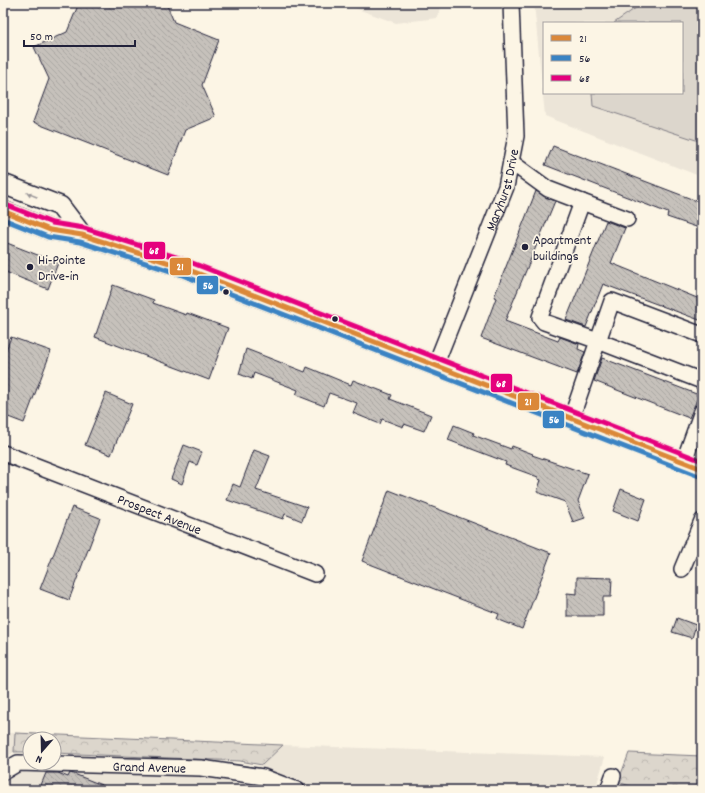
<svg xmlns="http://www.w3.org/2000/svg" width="705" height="793" font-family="Dekko,sans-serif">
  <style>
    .built { fill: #ece5d8; fill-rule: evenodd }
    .grass { fill: #dcd6cc; stroke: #7f7c84 }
    .forest { fill: url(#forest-crowns); stroke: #7f7c84 }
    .building { fill: url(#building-back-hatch); stroke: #22223b }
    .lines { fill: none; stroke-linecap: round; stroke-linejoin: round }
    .minor-casing { stroke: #22223b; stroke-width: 18 }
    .major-casing { stroke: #22223b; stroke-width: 22 }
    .minor { stroke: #fcf5e5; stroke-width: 15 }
    .major { stroke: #fcf5e5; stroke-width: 19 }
    .bus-1-casing { stroke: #fcf5e5; stroke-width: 8 }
    .bus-2-casing { stroke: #fcf5e5; stroke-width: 8 }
    .bus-3-casing { stroke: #fcf5e5; stroke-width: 8 }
    .bus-1 { stroke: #db8839; stroke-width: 5 }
    .bus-2 { stroke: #3a83c3; stroke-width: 5 }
    .bus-3 { stroke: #e5007d; stroke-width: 5 }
    .oneway { fill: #9a9698 }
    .poi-dot { fill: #22223b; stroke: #fcf5e5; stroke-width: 1.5 }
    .labels { text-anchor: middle; stroke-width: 3.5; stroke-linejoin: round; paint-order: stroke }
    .street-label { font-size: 14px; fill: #22223b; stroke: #fcf5e5 }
    .poi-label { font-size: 14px; fill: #22223b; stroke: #fcf5e5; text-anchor: start }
    .line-badge { stroke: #fcf5e5; stroke-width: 1.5 }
    .badge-label { font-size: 11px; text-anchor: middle; font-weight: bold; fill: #fff }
  </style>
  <defs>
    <pattern id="forest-crowns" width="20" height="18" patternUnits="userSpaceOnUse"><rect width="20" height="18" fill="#dcd6cc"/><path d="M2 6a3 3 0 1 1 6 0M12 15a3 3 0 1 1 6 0" fill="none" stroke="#bcb7b0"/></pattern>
    <pattern id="building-back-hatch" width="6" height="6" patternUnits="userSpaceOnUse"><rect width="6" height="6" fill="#c6c1bb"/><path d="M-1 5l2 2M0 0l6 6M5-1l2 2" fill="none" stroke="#aaa6a2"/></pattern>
  </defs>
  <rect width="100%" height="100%" fill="#fcf5e5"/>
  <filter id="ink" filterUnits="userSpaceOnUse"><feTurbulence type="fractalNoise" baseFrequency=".025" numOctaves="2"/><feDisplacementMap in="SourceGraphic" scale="8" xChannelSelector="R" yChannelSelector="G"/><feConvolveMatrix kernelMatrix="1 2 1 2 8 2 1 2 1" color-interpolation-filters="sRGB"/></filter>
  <g filter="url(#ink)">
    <path class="built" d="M 341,3 L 442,3 L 437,18 L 396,23 Z
      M 534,3 L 702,3 L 702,177 L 545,116 ZM 544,23 L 682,23 L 682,93 L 544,93 Z
      M 3,733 L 15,733 L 14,752 L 3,760 Z
      M 283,745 L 605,757 L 595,790 L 3,790 L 3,778 L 15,772 L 34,770 L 214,774 L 255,783 L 262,765 Z"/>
    <path class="grass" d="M 643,3 L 702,3 L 702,142 L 593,106 L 592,93 L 682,93 L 682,23 L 614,23 Z"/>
    <path class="forest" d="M 15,733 L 283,745 L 262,765 L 240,761 L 54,753 L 54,739 L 30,739 L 30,752 L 14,752 Z
      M 629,753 L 702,756 L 702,790 L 642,790 L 618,782 Z"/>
    <path class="building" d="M 79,3 L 124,3 L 130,5 L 135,3 L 166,3 L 174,22 L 219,40 L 202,85 L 216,117 L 185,130 L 168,175 L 33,122 L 49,79 L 34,47 L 67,32 Z
      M 553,146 L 702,203 L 702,229 L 667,217 L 668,213 L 545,165 Z
      M 536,191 L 555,201 L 505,321 L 558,341 L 560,337 L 579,344 L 578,349 L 585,352 L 577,374 L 481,338 L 496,298 L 494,297 Z
      M 606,221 L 625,228 L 611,263 L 702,300 L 702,321 L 603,284 L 586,327 L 566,320 Z
      M 7,243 L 58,263 L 48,289 L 3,271 L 3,251 Z
      M 113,285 L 154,300 L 153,303 L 186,315 L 187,313 L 228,328 L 209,380 L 95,337 Z
      M 11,337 L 51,351 L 24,423 L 3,415 L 3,358 Z
      M 246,349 L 305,372 L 307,367 L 351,385 L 353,380 L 392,395 L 390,399 L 431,415 L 424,431 L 404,424 L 403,427 L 382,419 L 380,424 L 353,413 L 357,403 L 329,393 L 324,406 L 296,395 L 298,390 L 254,373 L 252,379 L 239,374 Z
      M 602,358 L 699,395 L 689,418 L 594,381 Z
      M 106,393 L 132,404 L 111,455 L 85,445 Z
      M 454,425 L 474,433 L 473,435 L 511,449 L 512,446 L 533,454 L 532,455 L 588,474 L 578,501 L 585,518 L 573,522 L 565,502 L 537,492 L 541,480 L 538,479 L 538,477 L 505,465 L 506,462 L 448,440 Z
      M 184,445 L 202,452 L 197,465 L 190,462 L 182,484 L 171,479 Z
      M 254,450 L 270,456 L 256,490 L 307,507 L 302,521 L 285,514 L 283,519 L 227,500 L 233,484 L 240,487 Z
      M 621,489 L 646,499 L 638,521 L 613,511 Z
      M 389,490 L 551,553 L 522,629 L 497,619 L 499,614 L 362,561 Z
      M 72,507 L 100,518 L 69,600 L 40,589 Z
      M 577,577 L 612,578 L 611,597 L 603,597 L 603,616 L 567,616 L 567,593 L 577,594 Z
      M 677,618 L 696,625 L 692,638 L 672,632 Z
      M 46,773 L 58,773 L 68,777 L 70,773 L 74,774 L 114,790 L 39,790 Z"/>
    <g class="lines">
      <defs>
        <g id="minor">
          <path d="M 511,162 L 548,189 L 582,202 L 540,317 L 544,322 L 598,341 L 571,419"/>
          <path d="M 582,202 L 627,219"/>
          <path d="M 702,335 L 612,301 L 598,341 L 702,381"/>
          <path id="s1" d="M 435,366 L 506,187 L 516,136 L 511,3"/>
          <path id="s2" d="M 3,453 L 315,574"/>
          <path d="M 684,461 L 702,411"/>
          <path d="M 682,569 L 702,521"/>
          <path id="s3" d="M 3,772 L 18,763 L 201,768 L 263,777 L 297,790"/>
          <path d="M 608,790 L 613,776"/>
        </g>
        <path id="major" d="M 3,184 L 60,206 L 82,235
          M 3,211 L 50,230 L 82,235 L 179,266 L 702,469"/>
      </defs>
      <use href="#minor" class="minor-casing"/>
      <use href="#major" class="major-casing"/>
      <use href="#minor" class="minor"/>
      <use href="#major" class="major"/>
      <defs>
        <path id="bus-1" d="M 3,211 L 50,230 L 82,235 L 179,266 L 702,469"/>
        <path id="bus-2" d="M 3,219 L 48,237 L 80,242 L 177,273 L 699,476"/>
        <path id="bus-3" d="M 6,205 L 52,223 L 84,228 L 182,259 L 702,461"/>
      </defs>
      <use href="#bus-1" class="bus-1-casing"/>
      <use href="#bus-2" class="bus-2-casing"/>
      <use href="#bus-3" class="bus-3-casing"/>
      <use href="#bus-1" class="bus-1"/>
      <use href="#bus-2" class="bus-2"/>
      <use href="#bus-3" class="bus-3"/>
    </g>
    <defs><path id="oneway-solid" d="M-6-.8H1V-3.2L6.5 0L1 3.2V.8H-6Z"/></defs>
    <use class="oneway" href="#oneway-solid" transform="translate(32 195) rotate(-158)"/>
  </g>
  <g class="poi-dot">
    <circle cx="525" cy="247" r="4"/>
    <circle cx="30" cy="267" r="4"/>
    <circle cx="226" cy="292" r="3.5"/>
    <circle cx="335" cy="319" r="3.5"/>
  </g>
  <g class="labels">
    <g class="street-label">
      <text dy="5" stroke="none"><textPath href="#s1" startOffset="189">Maryhurst Drive</textPath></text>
      <text dy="5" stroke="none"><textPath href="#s2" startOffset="168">Prospect Avenue</textPath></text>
      <text dy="5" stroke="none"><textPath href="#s3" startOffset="149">Grand Avenue</textPath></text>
    </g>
    <g class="poi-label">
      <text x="533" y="244">Apartment<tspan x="533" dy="16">buildings</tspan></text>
      <text x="38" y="264">Hi-Pointe<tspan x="38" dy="16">Drive-in</tspan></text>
    </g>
  </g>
  <g class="line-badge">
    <rect x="143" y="241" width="23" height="19" rx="4" fill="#e5007d"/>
    <rect x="169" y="257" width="23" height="19" rx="4" fill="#db8839"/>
    <rect x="196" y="275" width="23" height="20" rx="4" fill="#3a83c3"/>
    <rect x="490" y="373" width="23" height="20" rx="4" fill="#e5007d"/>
    <rect x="517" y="392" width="23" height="19" rx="4" fill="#db8839"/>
    <rect x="542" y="410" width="23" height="19" rx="4" fill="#3a83c3"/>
  </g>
  <g class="badge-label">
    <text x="154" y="254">68</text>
    <text x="180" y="270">21</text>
    <text x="208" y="289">56</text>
    <text x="501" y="387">68</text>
    <text x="528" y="405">21</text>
    <text x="554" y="423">56</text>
  </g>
  <rect width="705" height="793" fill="none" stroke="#fcf5e5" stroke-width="16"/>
  <rect x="8" y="8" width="689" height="777" fill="none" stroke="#22223b" stroke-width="1.5" filter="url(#ink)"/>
  <rect x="543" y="22" width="140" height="72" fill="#fcf5e5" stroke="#a5a1a1"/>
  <rect x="551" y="35" width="20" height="6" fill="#db8839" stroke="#a5a1a1"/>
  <text x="579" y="42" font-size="12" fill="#22223b">21</text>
  <rect x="551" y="55" width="20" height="6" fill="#3a83c3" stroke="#a5a1a1"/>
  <text x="579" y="62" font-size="12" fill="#22223b">56</text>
  <rect x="551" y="75" width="20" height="6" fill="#e5007d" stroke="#a5a1a1"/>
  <text x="579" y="82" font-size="12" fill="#22223b">68</text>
  <g transform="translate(42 751) rotate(200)"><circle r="19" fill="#fcf5e5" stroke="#a5a1a1"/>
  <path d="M0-3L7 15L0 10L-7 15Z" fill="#22223b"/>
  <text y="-6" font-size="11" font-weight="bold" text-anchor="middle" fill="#22223b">N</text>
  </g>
  <path d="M24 40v6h111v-6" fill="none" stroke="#22223b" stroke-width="2"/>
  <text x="30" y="40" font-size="12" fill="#22223b" stroke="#fcf5e5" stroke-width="3" paint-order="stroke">50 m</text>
</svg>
